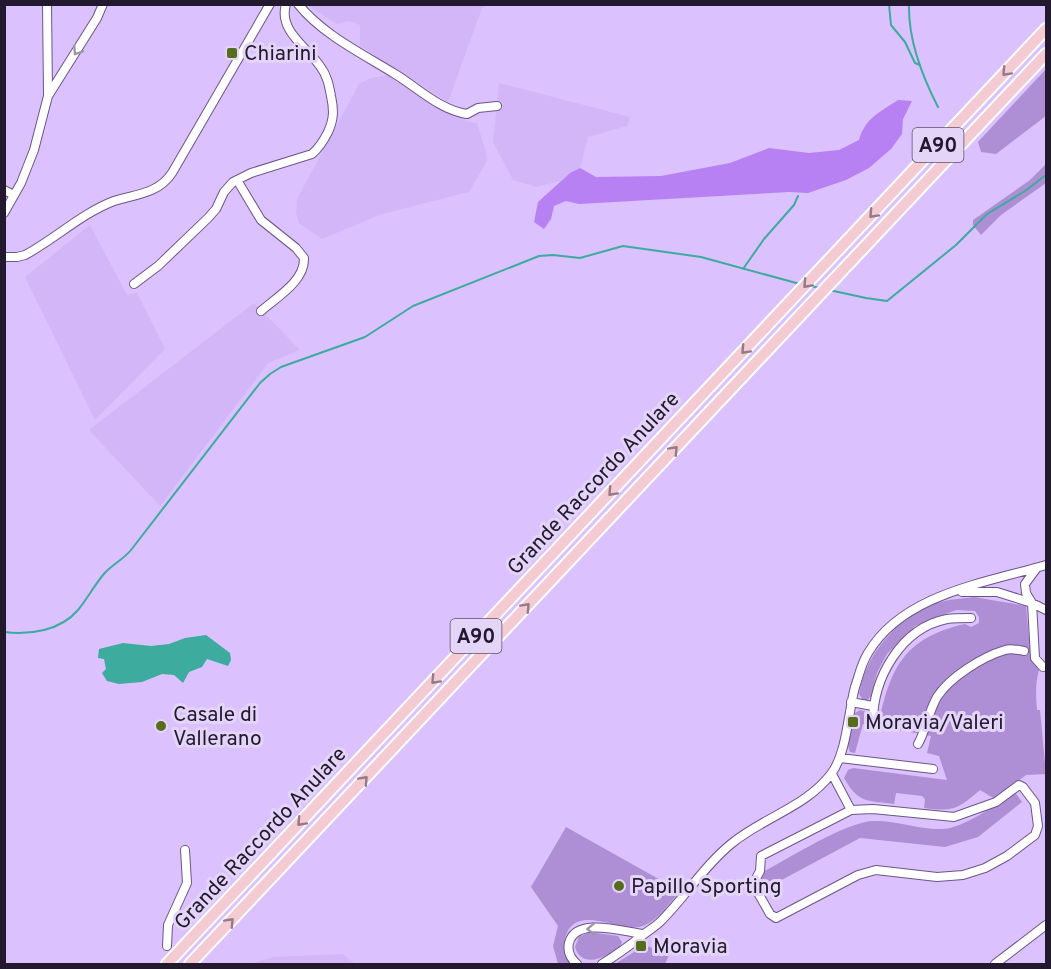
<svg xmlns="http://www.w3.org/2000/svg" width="1051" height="969" font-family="Overpass,sans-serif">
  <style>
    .built { fill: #d3b6f8 }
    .green { fill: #ae8fd5 }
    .forest { fill: #b781f3 }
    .water { fill: #3dab9e }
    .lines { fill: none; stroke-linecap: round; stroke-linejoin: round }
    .stream { stroke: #3dab9e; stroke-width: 2 }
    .minor-casing { stroke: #6d5589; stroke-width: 10 }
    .highway-casing { stroke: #fff; stroke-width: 14 }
    .minor { stroke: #fff; stroke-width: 8 }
    .highway { stroke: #f4cad3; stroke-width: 10 }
    .oneway { stroke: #9c98a1 }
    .oneway2 { stroke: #967a89 }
    .poi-dot { fill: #566d1d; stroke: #e3d4f8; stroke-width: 2 }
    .labels { text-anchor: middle; stroke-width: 6; stroke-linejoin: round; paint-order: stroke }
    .shield { fill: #e3d4f8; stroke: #5d516b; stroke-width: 1.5 }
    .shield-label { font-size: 20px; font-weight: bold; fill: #23192f }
    .poi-label { font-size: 21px; fill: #23192f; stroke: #e3d4f8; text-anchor: start }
    .street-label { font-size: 21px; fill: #23192f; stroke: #e3d4f8 }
  </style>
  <rect width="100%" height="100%" fill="#dbc1fd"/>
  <path class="built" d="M 307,5 L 486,5 L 482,8 L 448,102 L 360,46 L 360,25 L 349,21 L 337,24 Z
    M 389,75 L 432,105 L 470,122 L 477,123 L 486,152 L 487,161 L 469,192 L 382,214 L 322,239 L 299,223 L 296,213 L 297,199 L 359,84 L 370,78 Z
    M 499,83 L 630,117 L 627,126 L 588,137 L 580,168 L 570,173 L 560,181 L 537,187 L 513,180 L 493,142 Z
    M 90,225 L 127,295 L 137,293 L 165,349 L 95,420 L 25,277 Z
    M 254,303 L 300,350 L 268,363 L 160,506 L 89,430 Z
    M 343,954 L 355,964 L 250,964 L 274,957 Z"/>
  <path class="green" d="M 1046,69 L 1046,116 L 996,154 L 981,152 L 978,142 Z
    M 1046,164 L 1046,183 L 1001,215 L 981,235 L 973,225 L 973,220 L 1030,180 Z
    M 974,597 L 1026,606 L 1031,660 L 1039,670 C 1035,684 1036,696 1037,710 L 1040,710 L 1046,774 L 1026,775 L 995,799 L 980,790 C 958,809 953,812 924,808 L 925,799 L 922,796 L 896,793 L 894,804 C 866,800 859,804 844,778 L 848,770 L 853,768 L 947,780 L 939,756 L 927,753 L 931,736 L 878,726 C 890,669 903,638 965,624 L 971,627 L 979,623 L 979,617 L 975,611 L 956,610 L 915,626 L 887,654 L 877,673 L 871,696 L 867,701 L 863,700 L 859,694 C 866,652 898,618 937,603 C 948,599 962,599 974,597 Z
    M 860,710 L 867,712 L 868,725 L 863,724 L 855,753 L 850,752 L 848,746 L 855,713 Z
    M 1014,791 L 1022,802 L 978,837 L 945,847 L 860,838 L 761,891 L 757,883 L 761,873 C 788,859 845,822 873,821 C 896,820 919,830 942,829 C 962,829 998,804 1014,791 Z
    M 566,827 L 680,891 C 669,903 656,924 639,927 C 616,931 574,902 565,939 C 562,949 566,957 572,964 L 558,964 L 553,946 L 558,926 L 531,887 Z
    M 589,932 L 618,936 L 622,942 L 620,947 C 607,958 581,969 575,947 L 579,937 Z
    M 645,945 L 669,955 L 665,964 L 615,964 Z"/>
  <path class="forest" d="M 898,100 L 912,101 L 903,119 L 902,134 L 891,149 L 869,168 L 846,180 L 808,193 L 789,192 L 579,204 L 566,201 L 554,206 L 551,219 L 544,229 L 534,222 L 538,202 L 570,173 L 580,168 L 596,177 L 661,176 L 730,163 L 769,148 L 809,153 L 839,150 L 859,140 C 865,118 880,112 898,100 Z"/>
  <path class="water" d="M 206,635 L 230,653 L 231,660 L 228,666 L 207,659 L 202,667 L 189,672 L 183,683 L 174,675 L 162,674 L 142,682 L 119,684 L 107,681 L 102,673 L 106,669 L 104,659 L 98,658 L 99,649 L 123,643 L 151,646 L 169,644 L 185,638 Z"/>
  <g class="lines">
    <path class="stream" d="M 889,4 L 891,25 L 905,42 L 915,63 L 920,65
      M 909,4 C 908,40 922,76 938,107
      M 743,269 L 764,239 L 794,205 L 798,196
      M 809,286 L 821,288
      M 829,290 L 866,298 L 887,301 L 956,245 L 987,214 L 1025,191 L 1046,175
      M 4,632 C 30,635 60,631 78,610 C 87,599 94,586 103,575 C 111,565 123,560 131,550 L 260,383 L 270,374 L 281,367 L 365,337 L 413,306 L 539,256 L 553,255 L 580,258 L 623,246 L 701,257 L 800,284"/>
    <defs>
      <path id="minor" d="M 47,4 L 48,94
        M 298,4 C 323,35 363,54 395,74 C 418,88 440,110 467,114 L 478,108 L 497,106
        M 237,180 L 261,220 L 296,248 L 304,258 C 305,281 277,297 261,311
        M 4,190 L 14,195
        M 4,213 L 21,183 L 34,150 L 48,96 L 97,18 L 103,4
        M 4,257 L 17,257 L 25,255 C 55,239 82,213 114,201 C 136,194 158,194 172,173 L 270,4
        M 134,284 L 158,266 L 208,218 L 216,209 L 224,192 L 233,182 L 251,173 L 312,154 C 319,148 324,140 328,132 C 334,119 334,110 331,96 C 329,85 327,75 320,66 C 307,47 278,31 286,4
        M 1036,569 L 1025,584 L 1026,593 L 1032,603 L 1035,658 L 1043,667
        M 962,592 L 997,592 L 1032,603 L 1046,610
        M 851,702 L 873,706
        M 873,722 C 873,678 901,628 947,619 C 955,618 963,618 971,618
        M 918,744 C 926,730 928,713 937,697 C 950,677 982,657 1005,650 C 1011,648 1018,650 1024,651
        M 840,758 L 933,769
        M 832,774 L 851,810
        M 1019,785 L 1023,787 L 1035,803 L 1038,826 L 1035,835 L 1007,856 L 985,868 L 963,875 L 937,877 L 876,870 L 858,875 L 776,918 L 770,914 L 753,884 L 760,871 L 761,856 L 851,810 L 873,809 L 954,817 L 996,802 Z
        M 167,946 L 168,925 L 187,883 L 185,850
        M 577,964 C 571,959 567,952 569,943 C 576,916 624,932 643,934
        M 602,964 C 617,955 629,946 643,935 C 649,930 655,927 661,921 C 685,897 704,866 731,844 C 762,818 806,807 831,774 C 847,753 848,713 855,687 C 859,676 861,664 868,653 C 903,594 985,583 1046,565
        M 995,964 L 1046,925"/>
      <path id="highway" d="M 167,964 L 1046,29
        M 190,964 L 1046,54"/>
    </defs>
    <use href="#minor" class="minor-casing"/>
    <use href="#highway" class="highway-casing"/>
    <use href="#minor" class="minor"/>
    <use href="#highway" class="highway"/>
  </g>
  <defs><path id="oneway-chevron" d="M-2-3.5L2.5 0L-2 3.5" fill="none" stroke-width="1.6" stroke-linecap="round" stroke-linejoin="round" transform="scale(1.5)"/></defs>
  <g class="oneway">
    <use href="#oneway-chevron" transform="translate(77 51) rotate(123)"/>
    <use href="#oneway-chevron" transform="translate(591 929) rotate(178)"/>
  </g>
  <g class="oneway2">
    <use href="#oneway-chevron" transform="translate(1006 72) rotate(133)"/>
    <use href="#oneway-chevron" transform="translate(873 214) rotate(133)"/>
    <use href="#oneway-chevron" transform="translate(807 284) rotate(133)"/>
    <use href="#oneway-chevron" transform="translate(745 350) rotate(133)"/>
    <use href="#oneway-chevron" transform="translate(674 450) rotate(-47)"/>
    <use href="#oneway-chevron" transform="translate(612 492) rotate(133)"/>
    <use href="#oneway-chevron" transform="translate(526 607) rotate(-47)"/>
    <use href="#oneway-chevron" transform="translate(435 680) rotate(133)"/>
    <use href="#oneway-chevron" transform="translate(364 780) rotate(-47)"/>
    <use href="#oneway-chevron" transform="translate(301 822) rotate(133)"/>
    <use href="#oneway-chevron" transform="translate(230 922) rotate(-47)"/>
  </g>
  <g class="poi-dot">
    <rect x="226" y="47" width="12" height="12" rx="3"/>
    <rect x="847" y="716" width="12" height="12" rx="3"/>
    <circle cx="161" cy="726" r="6"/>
    <circle cx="619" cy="886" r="6"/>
    <rect x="635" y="940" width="12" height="12" rx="3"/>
  </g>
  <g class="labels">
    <g class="shield">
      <rect x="912.5" y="128" width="51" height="34" rx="4.5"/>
      <rect x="450.5" y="619" width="51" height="34" rx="4.5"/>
    </g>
    <g class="shield-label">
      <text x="938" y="152">A90</text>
      <text x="476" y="643">A90</text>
    </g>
    <g class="poi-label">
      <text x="244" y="60">Chiarini</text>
      <text x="173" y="721">Casale di<tspan x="173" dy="24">Vallerano</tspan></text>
      <text x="865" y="729">Moravia/Valeri</text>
      <text x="631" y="893">Papillo Sporting</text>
      <text x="653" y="953">Moravia</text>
    </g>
    <g class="street-label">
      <text transform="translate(593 483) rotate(-47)" y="7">Grande Raccordo Anulare</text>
      <text transform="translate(260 838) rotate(-47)" y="7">Grande Raccordo Anulare</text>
    </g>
  </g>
  <rect width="1051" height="969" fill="none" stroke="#23192f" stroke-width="12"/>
</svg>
